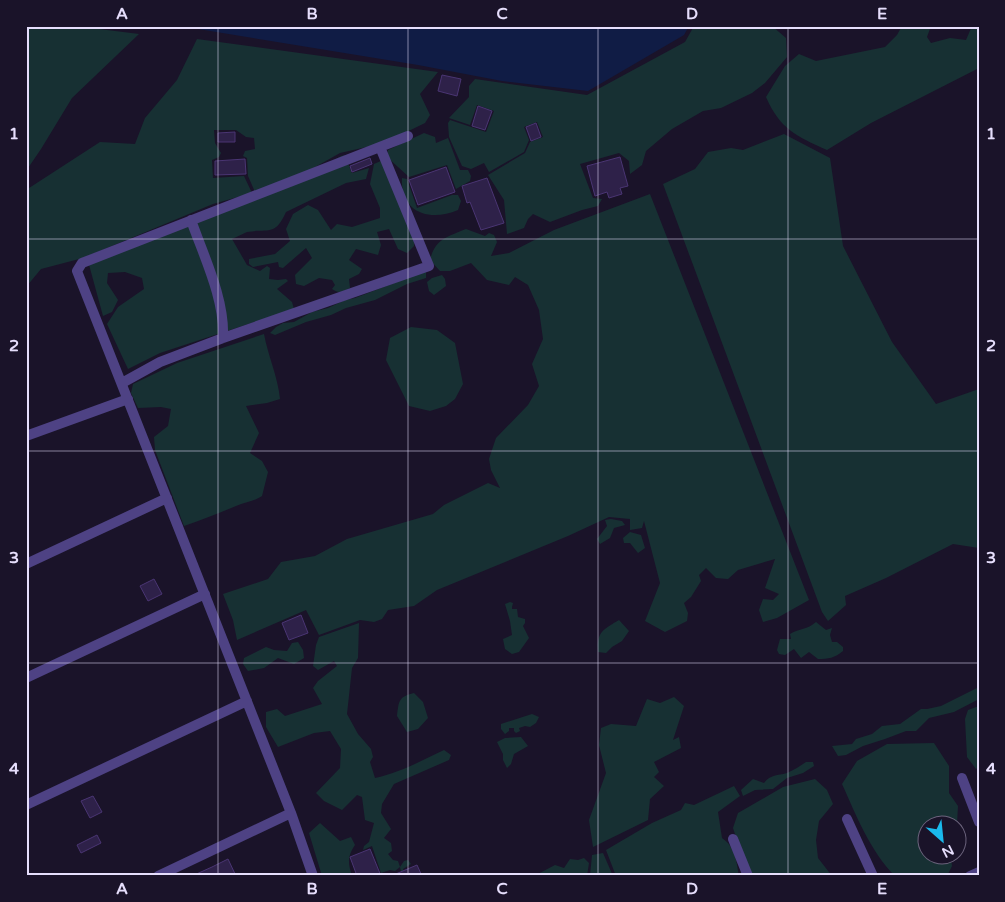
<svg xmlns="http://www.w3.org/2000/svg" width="1005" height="902" font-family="'Varela Round',sans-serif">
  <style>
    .green { fill: #173033 }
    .water { fill: #101c45 }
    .building { fill: #2e2149; stroke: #4a3573 }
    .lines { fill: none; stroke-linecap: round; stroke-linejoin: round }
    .street { stroke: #4e4284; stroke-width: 10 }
    .grid { fill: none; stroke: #e6defc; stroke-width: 1; stroke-opacity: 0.55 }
    .neatline { fill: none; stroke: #e6defc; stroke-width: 2 }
    .grid-label { font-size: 16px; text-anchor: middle; font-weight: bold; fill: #e6defc }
  </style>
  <rect width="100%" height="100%" fill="#1a1329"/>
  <path class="green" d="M 26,26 L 75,26 L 139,34 L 72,98 L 41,149 L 26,171 Z
    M 694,26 L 772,26 L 786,38 L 787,57 L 765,83 L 752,93 L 721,108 L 703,111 L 672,129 L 646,151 L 642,165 L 630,174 L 629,161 L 619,153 L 580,164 L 593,198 L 602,199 L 598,206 L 582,210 L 550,222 L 533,214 L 528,219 L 524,228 L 507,234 L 504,200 L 488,175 L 525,153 L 530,142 L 543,137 L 537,122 L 524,127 L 529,140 L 524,152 L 489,172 L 484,163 L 471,169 L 462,166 L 449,137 L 448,123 L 450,120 L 486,132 L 494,111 L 477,105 L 470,125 L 449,118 L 469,97 L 469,86 L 475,79 L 587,95 L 685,42 Z
    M 902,26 L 931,26 L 927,37 L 931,43 L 950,38 L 966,40 L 972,26 L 979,26 L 979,68 L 871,123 L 827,150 C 796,136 780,129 766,97 L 785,66 L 799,54 L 816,61 L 885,47 L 897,35 Z
    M 197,39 L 438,72 L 420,94 L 430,115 L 425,123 L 384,143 L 340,153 L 292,180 L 255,192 L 248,176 L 247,158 L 243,156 L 245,151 L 255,149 L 254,138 L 246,137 L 236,130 L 214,130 L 215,143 L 221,153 L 219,157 L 212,160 L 213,178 L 244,176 L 252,193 L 213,204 L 83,258 L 41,269 L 26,287 L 26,190 L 100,142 L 135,144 L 145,118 L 177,80 Z
    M 424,133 L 435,137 L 436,143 L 448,138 L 460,170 L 468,170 L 471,176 L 470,181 L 456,189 L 447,165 L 409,177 L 387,157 L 388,150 Z
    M 784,134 L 830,158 L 843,246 L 892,342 L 936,404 L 979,389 L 979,548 L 953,544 L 886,578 L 845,596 L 846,605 L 828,621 L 822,612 L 663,184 L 695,169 L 708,152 L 731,148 L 743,150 Z
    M 351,154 L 347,161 L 352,173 L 369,168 L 366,179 L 346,183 L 286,212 C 275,237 268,228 247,232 C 242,234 237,237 232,239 L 247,265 L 260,271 L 267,266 L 270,268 L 269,279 L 278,280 L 286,279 L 288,281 L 277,289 L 292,302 L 294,309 L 160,353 L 128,369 L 107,324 L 118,307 L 144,289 L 142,278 L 125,272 L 108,273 L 107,283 L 118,300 L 112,312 L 103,316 L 88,261 L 294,184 L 341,156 Z
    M 383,160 L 414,240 L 414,246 L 407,253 L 398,249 L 389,229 L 377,232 L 381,245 L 378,255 L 356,249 L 349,260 L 362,269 L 359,274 L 349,279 L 350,288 C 343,292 339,294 332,289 L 335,285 L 332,280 L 319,278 L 304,286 L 296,284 L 295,275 L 312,258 L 306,248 L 283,268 L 279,267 L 278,262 L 253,267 L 249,264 L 249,259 L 275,254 L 290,241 L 286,229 L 293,214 L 308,205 L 318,210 L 331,230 L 337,224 L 352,227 L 380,218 L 380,208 L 370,184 L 374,164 Z
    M 402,178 L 407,179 L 417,208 L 452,195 L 458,195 L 461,201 L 458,210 C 430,222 400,213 402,178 Z
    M 650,194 L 809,600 L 777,618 L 763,622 L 759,610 L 763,599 L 773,600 L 779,594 L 765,588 L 775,559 L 738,570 L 728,579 L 716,578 L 706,568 L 699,575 L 701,581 L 691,597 L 684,603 L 688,613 L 687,621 L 665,632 L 645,621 L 660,583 L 644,521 L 642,528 L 630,530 L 630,519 L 609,517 L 568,536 L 437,590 L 414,606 L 388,610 L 382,619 L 374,622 L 360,620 L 319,635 L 306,610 L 237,640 L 233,620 L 223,594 L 268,579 L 281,562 L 315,556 L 347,539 L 433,514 L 444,505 L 488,483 L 500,488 L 491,470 L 489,459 L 496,438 L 528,405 L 539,386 L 532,364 L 543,339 L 539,310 L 528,285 L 515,277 L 509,285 L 487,280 L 471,263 L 450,271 L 440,271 L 430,260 C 435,239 447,237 466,229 L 485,236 L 489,233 L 494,235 L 497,242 L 491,256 L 509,253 L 554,230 Z
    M 426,272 L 426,278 L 407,284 L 375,300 L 346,308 L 331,315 L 306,322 L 275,335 L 270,333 L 276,327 L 283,323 L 294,322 L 312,312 L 328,308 L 345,300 L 355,298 L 415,275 Z
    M 442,275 L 445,279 L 446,286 L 434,295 L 429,291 L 427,282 L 432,278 Z
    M 411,327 L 437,330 L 455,343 L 463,384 L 455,399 L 446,406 L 430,411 L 409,406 L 386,360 L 390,338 Z
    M 264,334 C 268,356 278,377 280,399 L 267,403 L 246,406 L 259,433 L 250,453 L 262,461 L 268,472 L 262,496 C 253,502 245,502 236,506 C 219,513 202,520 184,526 L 155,450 L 154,437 L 168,426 L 171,409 L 161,407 L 138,408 L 131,393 L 133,384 L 177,363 Z
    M 611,519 L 622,521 L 625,525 L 614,528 L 610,538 L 600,544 L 597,539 L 607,526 L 605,520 Z
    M 630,532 L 641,535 L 645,548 L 638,553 L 630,543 L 624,543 L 623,538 Z
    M 510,602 L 513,603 L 512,607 L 512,609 L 517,609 L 518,617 L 525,619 L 525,623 L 523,626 L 529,638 L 519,652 L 512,654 L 505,649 L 503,639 L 512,635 L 510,621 L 505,604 Z
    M 619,620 L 629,631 L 622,641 L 612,647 L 606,653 L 598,652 C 596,632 604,629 619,620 Z
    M 816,622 L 826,630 L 832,628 L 830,635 L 832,642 L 837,642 L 843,647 L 843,651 C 835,658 828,659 818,659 L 809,652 L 801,658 L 794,649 L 785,655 L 779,654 L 777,650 L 780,639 L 791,639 L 790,634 C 800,628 807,630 816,622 Z
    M 359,623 L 358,658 L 352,668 L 347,714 L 358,734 L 371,749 L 373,757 L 370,762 L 375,778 C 399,773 421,761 444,750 L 451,755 L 449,760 L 394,784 L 382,804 L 381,813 L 391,829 L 384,838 L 391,843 L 392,851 L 388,854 L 393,860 L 398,861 L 400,867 L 404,861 L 408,860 L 411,864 L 403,869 L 406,876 L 402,876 L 400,867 L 395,871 L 390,870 L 381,873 L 372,846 L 363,850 L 364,846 L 369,842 L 374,823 L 365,820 L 362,797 L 357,795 L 342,810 L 324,801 L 316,793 L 340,768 L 341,749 L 330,731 L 314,733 L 278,747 L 266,727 L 266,712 L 277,709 L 285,716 L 322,704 L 313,688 L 318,681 L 337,666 L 334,661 L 318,670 L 313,666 L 316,645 L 319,637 Z
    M 298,642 L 303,650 L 304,658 L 294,664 L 278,658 L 264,668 L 248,671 L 243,664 L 244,658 L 266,647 L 274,650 L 287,651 L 292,643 Z
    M 979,687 L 979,699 L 954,712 L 929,718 L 916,731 L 906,731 L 885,739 L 863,746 L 846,755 L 838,756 L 832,746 L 852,744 L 856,739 L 872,734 L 882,726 L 900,724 L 921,709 L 927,709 L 941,706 Z
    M 414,693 L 423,702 L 428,718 L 418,729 L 407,732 L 397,716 C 399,701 398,697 414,693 Z
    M 674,697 L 684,706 L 673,740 L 679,737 L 681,748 L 654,762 L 659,772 L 654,777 L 664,786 L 650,799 L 648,820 L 593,847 L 589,820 L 606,773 L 599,745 L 601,728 L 611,724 L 636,726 L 647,699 L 660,703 Z
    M 979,706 L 979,767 L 976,769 L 967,757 L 965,719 L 968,710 Z
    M 532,714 L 539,717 L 536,723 L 530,727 L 525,726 L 519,728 L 520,731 L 516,733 L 514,731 L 514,728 L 509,728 L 509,731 L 505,734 L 501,729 L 501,724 Z
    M 521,737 L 528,746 L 514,754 L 511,764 L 507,768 L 503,760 L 503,754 L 497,742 L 505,738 Z
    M 934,743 L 949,766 L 949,793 L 958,806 L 957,824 L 928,824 L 928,854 L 931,855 L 929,861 C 938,855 941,853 951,859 L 952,866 L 947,876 L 895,876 C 870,851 856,815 842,784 L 857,761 L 887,744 Z
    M 806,762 L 813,762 L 814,766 L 803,773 L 787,778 L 773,789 L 755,790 L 743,796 L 741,790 L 753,779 L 764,783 C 771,774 777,776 787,773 C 794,770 800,766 806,762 Z
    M 815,779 L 827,790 L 833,804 L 819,821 L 816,840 L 818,858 L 832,876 L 751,876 L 740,849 L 733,828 L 738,813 L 783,787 Z
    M 734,786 L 740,796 L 718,812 L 722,838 C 736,848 736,860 739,876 L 616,876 L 606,850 L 652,823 L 681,810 L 685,803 L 694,805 Z
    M 320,823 L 340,841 L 351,837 L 355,845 C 347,857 348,863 352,876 L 322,876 L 309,833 Z
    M 603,853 L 613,876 L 590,876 L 592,855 Z
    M 584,858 L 589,863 L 587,876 L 534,876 L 555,865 L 564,868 L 570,859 L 578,860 Z"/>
  <path class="water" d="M 180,26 L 689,26 L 684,35 L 588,91 L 502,81 L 418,65 Z"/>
  <path class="building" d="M 442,75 L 461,79 L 457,96 L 438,91 Z
    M 478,106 L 492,111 L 485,130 L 472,126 Z
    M 536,123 L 541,137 L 531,141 L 526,127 Z
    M 235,132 L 235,142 L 218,142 L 218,133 Z
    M 620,157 L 628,186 L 620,188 L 622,194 L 609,198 L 607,192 L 595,196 L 587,166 Z
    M 370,158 L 372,164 L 352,172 L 350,166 Z
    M 245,159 L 246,174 L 215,175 L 215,161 Z
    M 446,167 L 455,192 L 418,205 L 409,180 Z
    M 487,178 L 504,223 L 481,230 L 470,202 L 467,203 L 462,186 Z
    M 154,579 L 162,594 L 148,601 L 140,586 Z
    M 301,615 L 308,633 L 289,640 L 282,623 Z
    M 93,796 L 102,812 L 90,818 L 81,801 Z
    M 97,835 L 101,843 L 81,853 L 77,845 Z
    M 370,849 L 381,876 L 357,876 L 350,857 Z
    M 228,859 L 236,876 L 192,876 L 212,867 Z
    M 417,865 L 422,876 L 391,876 Z"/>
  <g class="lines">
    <path class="street" d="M 191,220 C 204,257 225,299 223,338
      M 122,383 L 160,362 L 223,338 L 429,266 L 380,147
      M 26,436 L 128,399
      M 26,564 L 167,498
      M 26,678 L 205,594
      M 962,778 L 979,822
      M 26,805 L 247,701
      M 847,819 L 873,876
      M 733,839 L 748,876
      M 158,876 L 291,813
      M 313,876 L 291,813 L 77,271 L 82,263 L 408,136
      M 970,876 L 979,872"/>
  </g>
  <path class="grid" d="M 218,26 L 218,876M 408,26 L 408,876M 598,26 L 598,876M 788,26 L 788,876M 26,239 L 979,239M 26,451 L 979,451M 26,663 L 979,663"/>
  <rect width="1005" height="902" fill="none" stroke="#1a1329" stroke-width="55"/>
  <g transform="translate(942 840) rotate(153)"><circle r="24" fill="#1a1329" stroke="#6c647d"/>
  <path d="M0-4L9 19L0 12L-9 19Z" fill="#1ab9ec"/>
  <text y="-8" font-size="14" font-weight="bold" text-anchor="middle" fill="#e6defc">N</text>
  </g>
  <rect x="28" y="28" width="950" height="846" class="neatline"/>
  <g class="grid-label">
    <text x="122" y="19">A</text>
    <text x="312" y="19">B</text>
    <text x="502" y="19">C</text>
    <text x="692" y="19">D</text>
    <text x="882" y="19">E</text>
    <text x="14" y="139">1</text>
    <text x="991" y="139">1</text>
    <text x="14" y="351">2</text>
    <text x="991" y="351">2</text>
    <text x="14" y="563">3</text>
    <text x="991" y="563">3</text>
    <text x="14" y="774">4</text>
    <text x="991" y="774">4</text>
    <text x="122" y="894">A</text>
    <text x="312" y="894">B</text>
    <text x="502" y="894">C</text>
    <text x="692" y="894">D</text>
    <text x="882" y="894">E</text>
  </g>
</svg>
